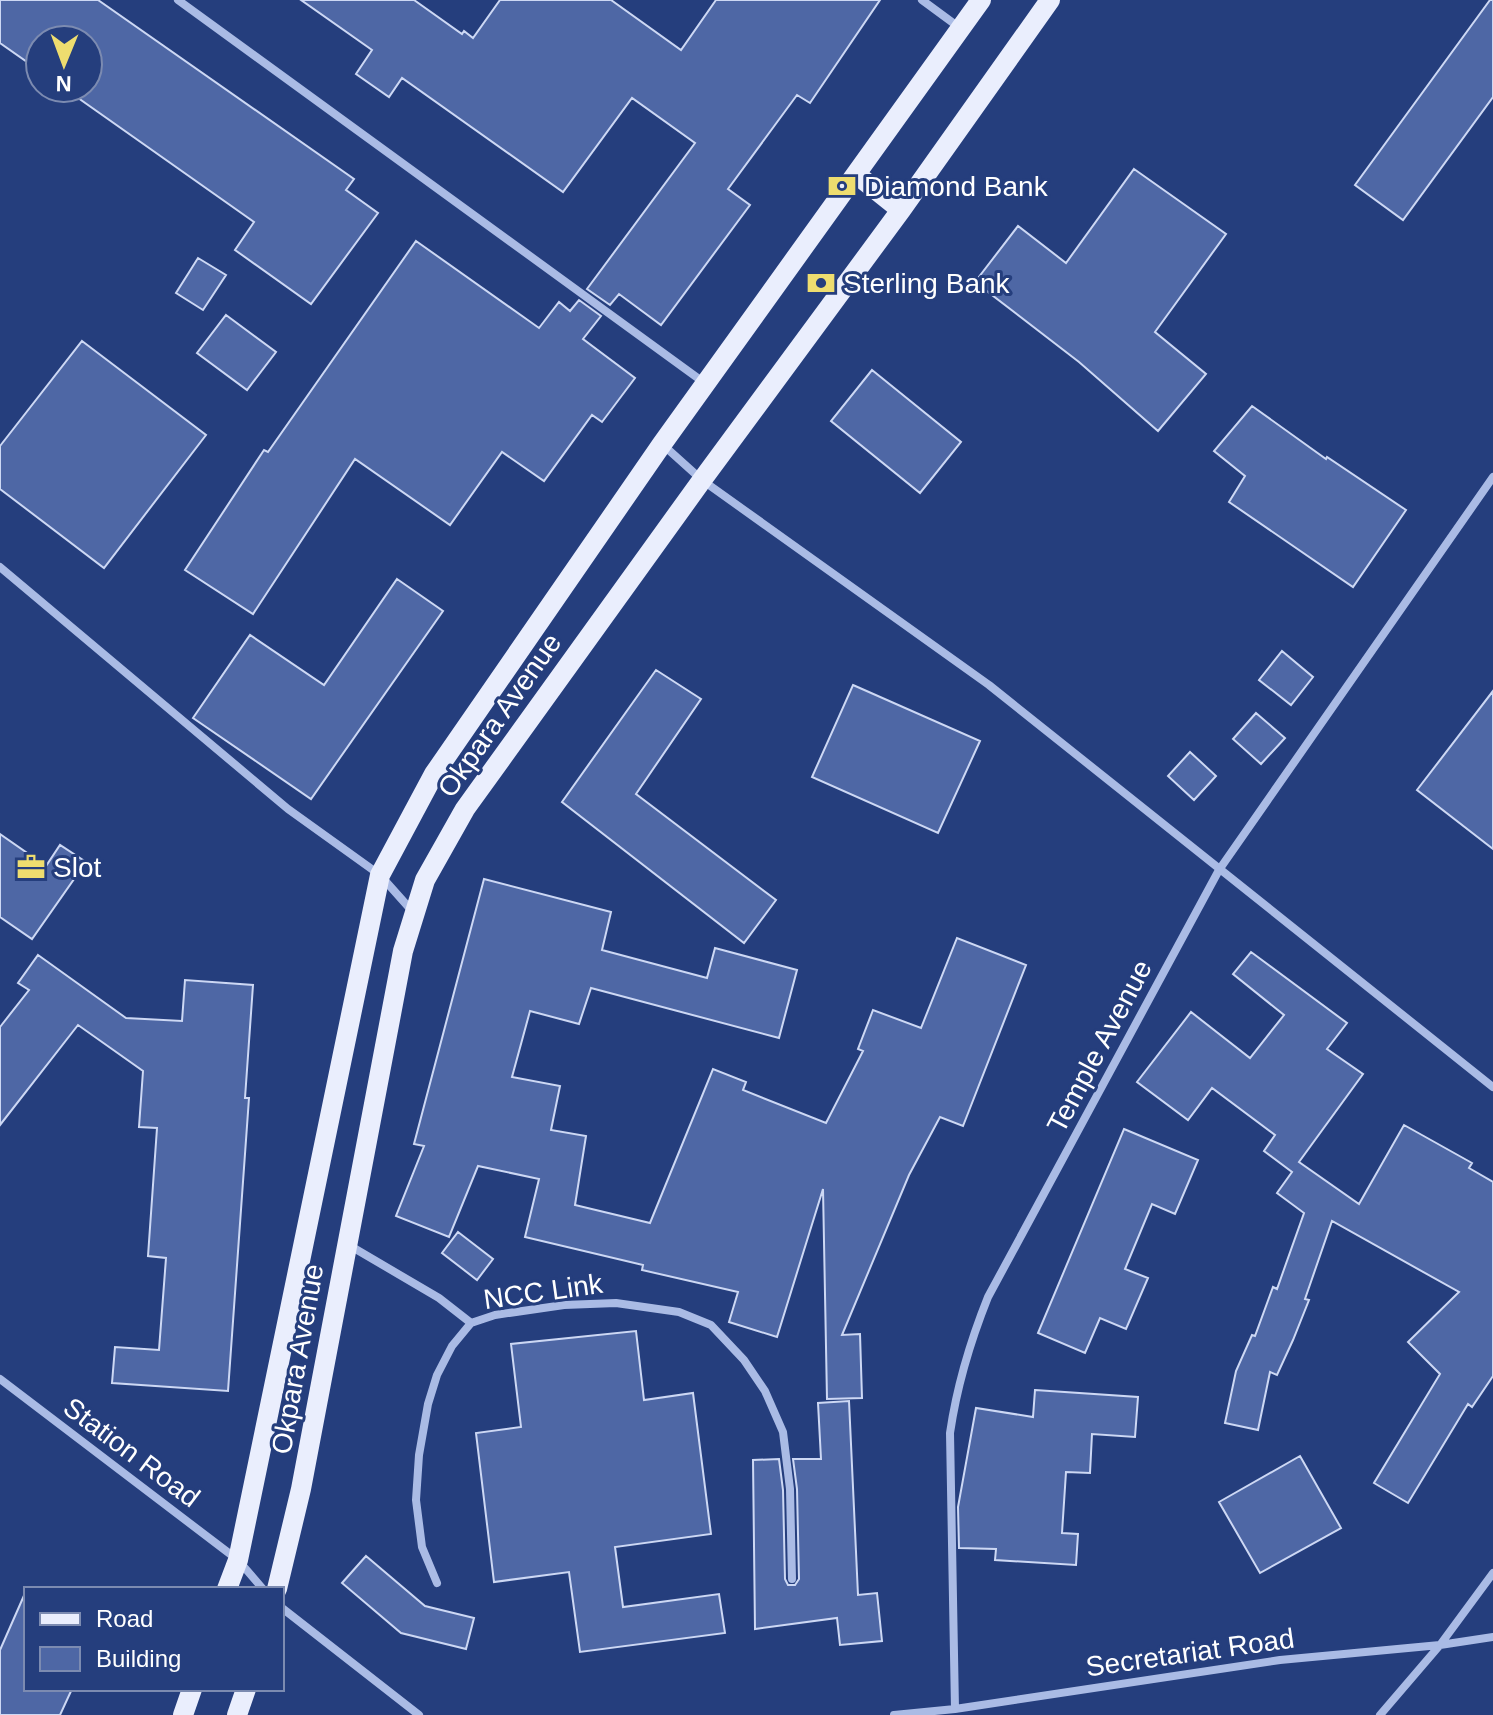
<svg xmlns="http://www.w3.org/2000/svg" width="1493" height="1715" font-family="Helvetica,sans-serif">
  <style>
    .building { fill: #4e67a5; stroke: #cdd8f4; stroke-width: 2 }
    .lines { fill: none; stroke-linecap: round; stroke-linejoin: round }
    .street { stroke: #aabbe5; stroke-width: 8 }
    .primary { stroke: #eaeefd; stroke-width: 20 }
    .labels { text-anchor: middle; stroke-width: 6; stroke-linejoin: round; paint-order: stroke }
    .poi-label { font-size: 28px; fill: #fff; stroke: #253e7d; text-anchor: start }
    .street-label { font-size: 28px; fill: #fff; stroke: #253e7d }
  </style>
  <rect width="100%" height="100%" fill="#253e7d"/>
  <path class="building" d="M 0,0 L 98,0 L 354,179 L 346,190 L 378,213 L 311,304 L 235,250 L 254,222 L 64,88 L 88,88 L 88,40 L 40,40 L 40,71 L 0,43 Z
    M 301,0 L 414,0 L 462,34 L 464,31 L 473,38 L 500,0 L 611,0 L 681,50 L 716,0 L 880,0 L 810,103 L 797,95 L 728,189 L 750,205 L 661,325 L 619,294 L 610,305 L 587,289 L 695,143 L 632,98 L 563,192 L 402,78 L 389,97 L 356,74 L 372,50 Z
    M 1490,0 L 1493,0 L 1493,97 L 1403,220 L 1355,185 Z
    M 1134,169 L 1226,234 L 1155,332 L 1206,374 L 1158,431 L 1079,362 L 975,282 L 1018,226 L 1066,263 Z
    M 416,241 L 539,328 L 559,302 L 570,311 L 579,300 L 601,316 L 583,339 L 635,378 L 602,422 L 592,415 L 544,481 L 502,452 L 450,525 L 355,459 L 253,614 L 185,570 L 264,450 L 268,452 Z
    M 198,258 L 226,275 L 203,310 L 176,293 Z
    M 226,315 L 276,352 L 247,390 L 197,353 Z
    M 82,341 L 206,435 L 104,568 L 0,489 L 0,446 Z
    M 872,370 L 961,442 L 920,493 L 831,421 Z
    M 1252,406 L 1326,459 L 1327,457 L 1406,510 L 1353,587 L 1229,502 L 1245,476 L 1214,451 Z
    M 397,579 L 443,611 L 311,799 L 193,718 L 250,635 L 324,685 Z
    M 1282,651 L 1313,677 L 1291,705 L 1259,680 Z
    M 656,670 L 701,699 L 636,794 L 776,900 L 744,943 L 562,802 Z
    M 853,685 L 980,741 L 938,833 L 812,777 Z
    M 1493,691 L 1493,849 L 1417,790 Z
    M 1256,713 L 1285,738 L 1261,764 L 1233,739 Z
    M 1190,752 L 1216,776 L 1194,800 L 1168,776 Z
    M 0,834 L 46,866 L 60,845 L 86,862 L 32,939 L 0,917 Z
    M 484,879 L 611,912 L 602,950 L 707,978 L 715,948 L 797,970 L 779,1038 L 591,988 L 579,1024 L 530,1011 L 512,1077 L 560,1086 L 551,1130 L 586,1136 L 575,1205 L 650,1223 L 713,1069 L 746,1082 L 743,1090 L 826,1123 L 863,1051 L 858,1049 L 873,1010 L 921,1028 L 957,938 L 1026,965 L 963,1126 L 940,1117 L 909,1175 L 842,1335 L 860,1334 L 862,1398 L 827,1399 L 823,1189 L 777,1337 L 729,1322 L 738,1292 L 642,1270 L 643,1265 L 525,1237 L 539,1179 L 478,1166 L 449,1237 L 396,1216 L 424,1146 L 414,1144 Z
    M 1251,952 L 1347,1023 L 1327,1049 L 1363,1074 L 1299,1162 L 1359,1204 L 1404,1125 L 1472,1163 L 1469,1168 L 1493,1182 L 1493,1376 L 1472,1407 L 1468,1404 L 1408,1503 L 1374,1483 L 1440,1374 L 1408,1342 L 1459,1292 L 1332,1221 L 1305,1299 L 1309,1300 L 1293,1340 L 1277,1375 L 1270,1372 L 1258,1430 L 1225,1423 L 1236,1371 L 1252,1335 L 1255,1336 L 1273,1287 L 1277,1289 L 1304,1213 L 1277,1193 L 1292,1172 L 1264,1151 L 1275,1135 L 1212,1088 L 1188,1120 L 1137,1082 L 1191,1012 L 1250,1058 L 1284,1015 L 1233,974 Z
    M 38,955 L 126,1018 L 182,1021 L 185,980 L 253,985 L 245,1098 L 249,1098 L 228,1391 L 112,1383 L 115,1347 L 159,1350 L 166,1258 L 148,1256 L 157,1128 L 139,1127 L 143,1071 L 78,1025 L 0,1125 L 0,1027 L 29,990 L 18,983 Z
    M 1124,1129 L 1198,1160 L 1175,1214 L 1152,1204 L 1125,1269 L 1148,1278 L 1126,1329 L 1100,1318 L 1085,1353 L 1038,1333 Z
    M 458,1232 L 493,1259 L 477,1280 L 442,1253 Z
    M 636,1331 L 644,1400 L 693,1393 L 711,1534 L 615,1547 L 623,1607 L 719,1594 L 725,1633 L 580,1652 L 569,1572 L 494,1582 L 476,1433 L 521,1427 L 511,1344 Z
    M 1035,1390 L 1138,1397 L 1135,1437 L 1092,1434 L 1090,1473 L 1066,1472 L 1062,1533 L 1078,1534 L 1076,1565 L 995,1560 L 996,1549 L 959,1548 L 958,1507 L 976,1408 L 1033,1417 Z
    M 849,1401 L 858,1595 L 877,1593 L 882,1641 L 840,1645 L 837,1618 L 755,1629 L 753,1460 L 779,1459 L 783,1490 L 785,1579 L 788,1585 L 795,1585 L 799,1579 L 797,1489 L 793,1459 L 821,1459 L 818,1403 Z
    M 1300,1456 L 1341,1528 L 1260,1573 L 1219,1502 Z
    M 366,1556 L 425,1606 L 474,1618 L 466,1649 L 401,1633 L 342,1583 Z
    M 26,1591 L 26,1689 L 72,1689 L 60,1715 L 0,1715 L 0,1650 Z"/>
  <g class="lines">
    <path class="street" d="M 178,0 L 706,384
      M 922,0 L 960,28
      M 662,444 L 702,480 L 989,685 L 1493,1087
      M 0,567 L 288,809 L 380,875 L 413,912
      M 347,1244 L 439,1298 L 471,1323
      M 0,1379 L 238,1560 L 263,1589
      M 437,1583 L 422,1547 L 416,1500 L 419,1455 L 428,1404 L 437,1375 L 452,1346 L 471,1323 L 495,1315 L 564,1305 L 616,1303 L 679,1312 L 711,1325 L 744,1360 L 765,1391 L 783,1432 L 790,1489 L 792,1579
      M 282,1608 L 419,1715
      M 955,1709 L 950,1433 C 957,1385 970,1342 988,1297 L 1219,870 L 1493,477
      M 894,1715 L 955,1709 L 1280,1660 L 1440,1645 L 1493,1637
      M 1380,1715 L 1440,1645 L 1493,1573"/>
    <path class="primary" d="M 856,174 L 901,210
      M 227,1589 L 238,1560 L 380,875 L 434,774 L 662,444 L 981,0
      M 277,1589 L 301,1489 L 403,951 L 425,880 L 465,809 L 702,480 L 901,210 L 1050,0
      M 183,1715 L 192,1689
      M 237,1715 L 246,1689"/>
  </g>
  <defs>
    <symbol id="bank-bare" viewBox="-9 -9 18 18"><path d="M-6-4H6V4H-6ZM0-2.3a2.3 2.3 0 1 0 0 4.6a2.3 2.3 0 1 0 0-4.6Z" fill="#eedd6f" stroke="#253e7d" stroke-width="2.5" paint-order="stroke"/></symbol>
    <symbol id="office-bare" viewBox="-9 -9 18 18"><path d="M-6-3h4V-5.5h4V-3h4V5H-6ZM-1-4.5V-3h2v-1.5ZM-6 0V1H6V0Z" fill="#eedd6f" stroke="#253e7d" stroke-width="2.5" paint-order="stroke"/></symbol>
  </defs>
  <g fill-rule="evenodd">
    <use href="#bank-bare" x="822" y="166" width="40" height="40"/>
    <use href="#bank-bare" x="801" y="263" width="40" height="40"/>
    <use href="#office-bare" x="11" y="847" width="40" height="40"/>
  </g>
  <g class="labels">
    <g class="poi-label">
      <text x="864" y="196">Diamond Bank</text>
      <text x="843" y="293">Sterling Bank</text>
      <text x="53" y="877">Slot</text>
    </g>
    <g class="street-label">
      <text transform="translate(499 715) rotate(-55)" y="10">Okpara Avenue</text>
      <text transform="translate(1099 1046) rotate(-62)" y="10">Temple Avenue</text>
      <text transform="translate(543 1291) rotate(-8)" y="10">NCC Link</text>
      <text transform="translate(297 1359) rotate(-80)" y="10">Okpara Avenue</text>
      <text transform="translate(132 1452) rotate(37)" y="10">Station Road</text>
      <text transform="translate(1190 1652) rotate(-8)" y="10">Secretariat Road</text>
    </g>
  </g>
  <rect x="24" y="1587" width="260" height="104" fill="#253e7d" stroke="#7c8bb1" stroke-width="2"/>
  <rect x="40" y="1613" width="40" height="12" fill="#eaeefd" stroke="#7c8bb1" stroke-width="2"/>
  <text x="96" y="1627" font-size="24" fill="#ffffff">Road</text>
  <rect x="40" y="1647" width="40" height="24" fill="#4e67a5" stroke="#7c8bb1" stroke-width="2"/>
  <text x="96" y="1667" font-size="24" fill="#ffffff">Building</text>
  <g transform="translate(64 64) rotate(181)"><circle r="38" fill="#253e7d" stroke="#7c8bb1" stroke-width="2"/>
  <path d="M0-6L14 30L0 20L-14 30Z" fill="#eedd6f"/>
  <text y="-12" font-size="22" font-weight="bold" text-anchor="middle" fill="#ffffff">N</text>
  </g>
</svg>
